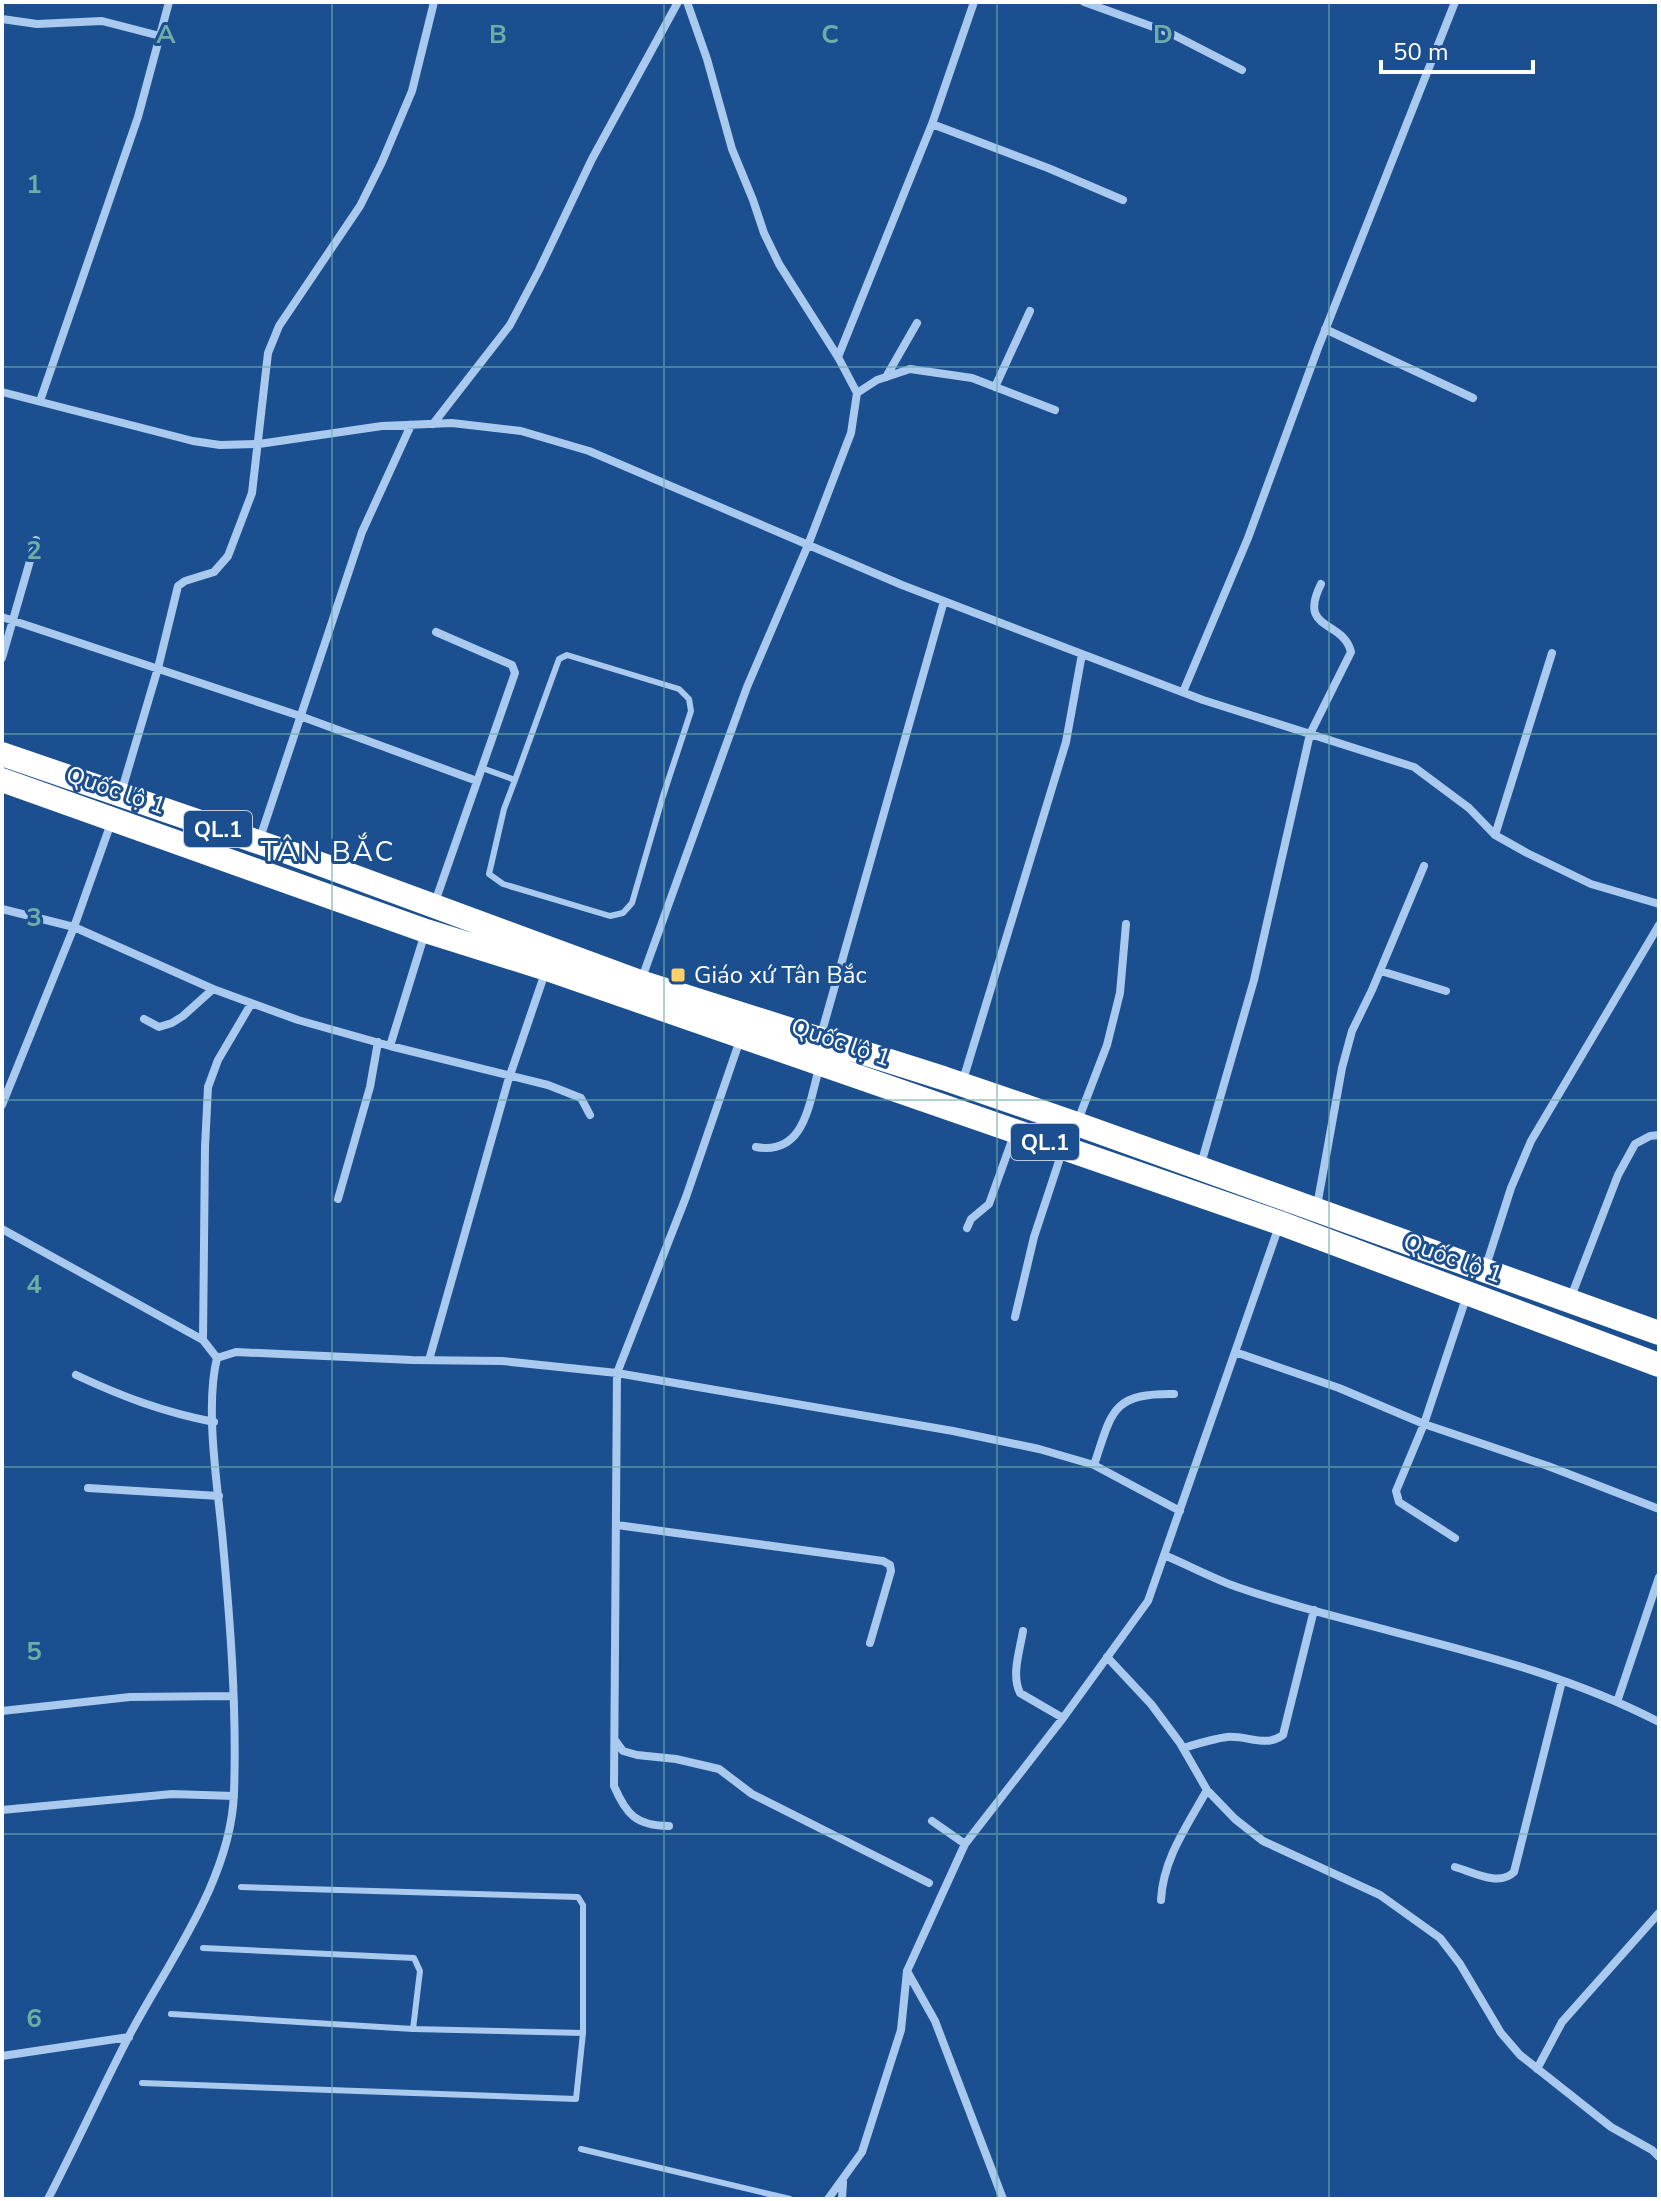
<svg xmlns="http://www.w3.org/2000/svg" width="1661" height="2201" font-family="'Nunito Sans',sans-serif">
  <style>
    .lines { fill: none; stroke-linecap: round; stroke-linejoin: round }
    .lane { stroke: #a9c9ee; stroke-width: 6 }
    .street { stroke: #a9c9ee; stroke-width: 8 }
    .highway { stroke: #fff; stroke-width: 24 }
    .grid { fill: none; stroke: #6fada8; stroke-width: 2; stroke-opacity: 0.55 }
    .poi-dot { fill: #ffd166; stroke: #1b4f8f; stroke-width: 3 }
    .labels { text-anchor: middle; stroke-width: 6; stroke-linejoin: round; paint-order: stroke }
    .shield { fill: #1b4f8f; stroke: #bbcadd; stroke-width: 2 }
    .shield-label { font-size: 22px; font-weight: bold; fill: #fff }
    .street-label { font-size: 24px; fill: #fff; stroke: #1b4f8f }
    .poi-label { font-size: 24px; fill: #fff; stroke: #1b4f8f; text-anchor: start }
    .quarter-label { font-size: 28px; letter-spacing: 2px; fill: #fff; stroke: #1b4f8f }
    .grid-label { font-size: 26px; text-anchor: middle; font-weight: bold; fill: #6fada8; stroke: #1b4f8f; stroke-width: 6; stroke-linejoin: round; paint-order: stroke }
  </style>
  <rect width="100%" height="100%" fill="#1b4f8f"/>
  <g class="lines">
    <path class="lane" d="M 482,768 L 515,780 L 504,809 L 489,874 L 503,884 L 610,916 L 623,913 L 632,903 L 663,796 L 691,711 L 689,699 L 679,689 L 567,655 L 559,659 L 515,780
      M 203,1948 L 414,1958 L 420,1971 L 413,2029
      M 171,2014 L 413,2029 L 583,2033
      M 142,2083 L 576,2099 L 583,2033 L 583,1905 L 578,1897 L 241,1887
      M 581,2149 L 790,2199"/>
    <path class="street" d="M 1084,2 L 1170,33 L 1242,70
      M 2,19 L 37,24 L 102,21 L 160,36
      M 932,124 L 1048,168 L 1123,200
      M 1325,329 L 1473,398
      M 838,357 L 932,124 L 974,2
      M 886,377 L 917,323
      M 995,387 L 1030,311
      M 2,392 L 193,441 L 220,445 L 259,444 L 382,426 L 452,423 L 521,431 L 589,451 L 902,585 L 1082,654 L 1203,700 L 1414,767 L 1469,808 L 1495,835 L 1527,853 L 1591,884 L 1659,904
      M 857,393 L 877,380 L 910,369 L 972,378 L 1055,410
      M 40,401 L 138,117 L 169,2
      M 433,424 L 510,325 L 539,270 L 592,159 L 678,2
      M 2,617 L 300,716 L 477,781
      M 2,658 L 36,540
      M 1183,692 L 1248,538 L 1318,348 L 1455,2
      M 121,793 L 158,668 L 178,586 L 185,581 L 214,572 L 228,556 L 252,493 L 268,353 L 279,326 L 360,206 L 382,162 L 412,91 L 434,2
      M 1495,835 L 1552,653
      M 259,841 L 362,532 L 411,425
      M 435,902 L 515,673 L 512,665 L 436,632
      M 2,909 L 74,927 L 213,989 L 298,1020 L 390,1046 L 548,1085 L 581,1098 L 590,1115
      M 1381,971 L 1446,991
      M 642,978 L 747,687 L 808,545 L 851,433 L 857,393 L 838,357 L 779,264 L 764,233 L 753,200 L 732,149 L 707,59 L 687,2
      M 144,1019 L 159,1027 L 172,1023 L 183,1016 L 213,989
      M 821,1035 L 944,601
      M 390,1046 L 425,933
      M 963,1080 L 1066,742 L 1082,654
      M 2,1105 L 74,927 L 111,823
      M 1077,1123 L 1107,1045 L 1120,993 L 1126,924
      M 756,1147 C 806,1156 809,1101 820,1065
      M 1201,1164 L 1254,980 L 1310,734 L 1351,652 C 1343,619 1297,632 1321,584
      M 338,1199 L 370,1087 L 378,1042
      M 1317,1206 L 1342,1068 L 1352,1031 L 1372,990 L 1424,866
      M 967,1228 L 971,1219 L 989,1204 L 1015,1132
      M 2,1229 L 203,1340 L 217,1358
      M 1485,1269 L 1511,1188 L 1531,1141 L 1659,925
      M 1571,1297 L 1618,1175 L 1635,1144 L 1650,1136 L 1659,1135
      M 1015,1317 L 1034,1237 L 1063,1149
      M 203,1340 L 205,1147 L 208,1087 L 218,1060 L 251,1004
      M 1235,1352 L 1339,1388 L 1424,1424 L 1548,1466 L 1659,1509
      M 429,1360 L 508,1081 L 546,970
      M 76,1375 C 123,1397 163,1412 214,1422
      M 1094,1465 C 1112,1412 1111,1393 1174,1394
      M 88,1488 L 219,1496
      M 617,1525 L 883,1561 L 890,1565 L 891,1571 L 870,1643
      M 1455,1538 L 1399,1502 L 1396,1491 L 1424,1424 L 1467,1295
      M 1164,1555 C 1188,1565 1212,1578 1237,1587 C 1376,1635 1527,1653 1659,1722
      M 1023,1631 C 1020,1650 1011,1675 1020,1693 L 1063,1718
      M 1107,1657 L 1151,1704 L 1180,1743 L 1207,1790 L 1235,1819 L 1263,1841 L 1380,1895 L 1440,1938 L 1460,1964 L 1501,2033 L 1520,2055 L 1611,2127 L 1652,2150 L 1659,2157
      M 1617,1702 L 1659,1577
      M 2,1711 L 130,1697 L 232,1696
      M 615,1740 L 623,1751 L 637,1755 L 676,1759 L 719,1769 L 752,1794 L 929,1883
      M 1183,1748 C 1197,1744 1212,1739 1227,1737 C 1247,1735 1265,1748 1283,1735 L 1314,1610
      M 2,1810 L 172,1794 L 234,1796
      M 932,1821 L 965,1844
      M 669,1826 C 636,1826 626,1814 614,1786 L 617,1373 L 686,1197 L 741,1037
      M 1455,1867 C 1473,1872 1499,1887 1514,1872 L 1562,1681
      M 1161,1900 C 1163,1859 1187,1826 1207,1790
      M 907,1971 L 935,2021 L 1003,2199
      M 2,2056 L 129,2037
      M 1537,2069 L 1562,2022 L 1659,1913
      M 48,2199 C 76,2145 101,2090 129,2036 C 168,1962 231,1880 234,1793 C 237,1707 230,1619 222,1533 C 217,1482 205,1407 217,1358 L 236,1352 L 412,1360 L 502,1361 L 617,1373 L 953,1431 L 1039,1449 L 1094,1465 L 1180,1511
      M 828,2199 L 862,2152 L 901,2030 L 907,1971 L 965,1844 L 1063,1718 L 1148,1601 L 1279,1226
      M 842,2199 L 843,2182"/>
    <path class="highway" d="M 2,754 L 293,854 L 640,982 L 943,1078 L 1077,1124 L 1659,1333
      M 2,780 L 426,931 L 547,969 L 1280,1223 L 1659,1365"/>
  </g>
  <path class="grid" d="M 332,2 L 332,2199M 664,2 L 664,2199M 997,2 L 997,2199M 1329,2 L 1329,2199M 2,367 L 1659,367M 2,734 L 1659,734M 2,1100 L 1659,1100M 2,1467 L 1659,1467M 2,1834 L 1659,1834"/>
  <rect class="poi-dot" x="670" y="967" width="16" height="16" rx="4"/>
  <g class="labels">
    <g class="shield">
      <rect x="184" y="811" width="68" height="36" rx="6"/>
      <rect x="1011" y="1124" width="68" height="36" rx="6"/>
    </g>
    <g class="shield-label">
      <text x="218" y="837">QL.1</text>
      <text x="1045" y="1150">QL.1</text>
    </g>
    <g class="street-label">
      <text transform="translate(116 790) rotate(19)" y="8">Quốc lộ 1</text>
      <text transform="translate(841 1042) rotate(19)" y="8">Quốc lộ 1</text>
      <text transform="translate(1453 1258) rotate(20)" y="8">Quốc lộ 1</text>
    </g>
    <g class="poi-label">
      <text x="694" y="983">Giáo xứ Tân Bắc</text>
    </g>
    <g class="quarter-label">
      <text x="328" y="861">TÂN BẮC</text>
    </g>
  </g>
  <g class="grid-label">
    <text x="166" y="43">A</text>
    <text x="498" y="43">B</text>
    <text x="830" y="43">C</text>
    <text x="1163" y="43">D</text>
    <text x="34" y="193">1</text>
    <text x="34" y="559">2</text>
    <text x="34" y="926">3</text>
    <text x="34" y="1293">4</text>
    <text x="34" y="1660">5</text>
    <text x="34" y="2027">6</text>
  </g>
  <rect width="1661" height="2201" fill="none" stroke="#ffffff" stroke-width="8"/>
  <path d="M1381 60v12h152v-12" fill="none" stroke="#ffffff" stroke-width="4"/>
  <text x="1393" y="60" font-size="24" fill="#ffffff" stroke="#1b4f8f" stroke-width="6" paint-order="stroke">50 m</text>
</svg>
